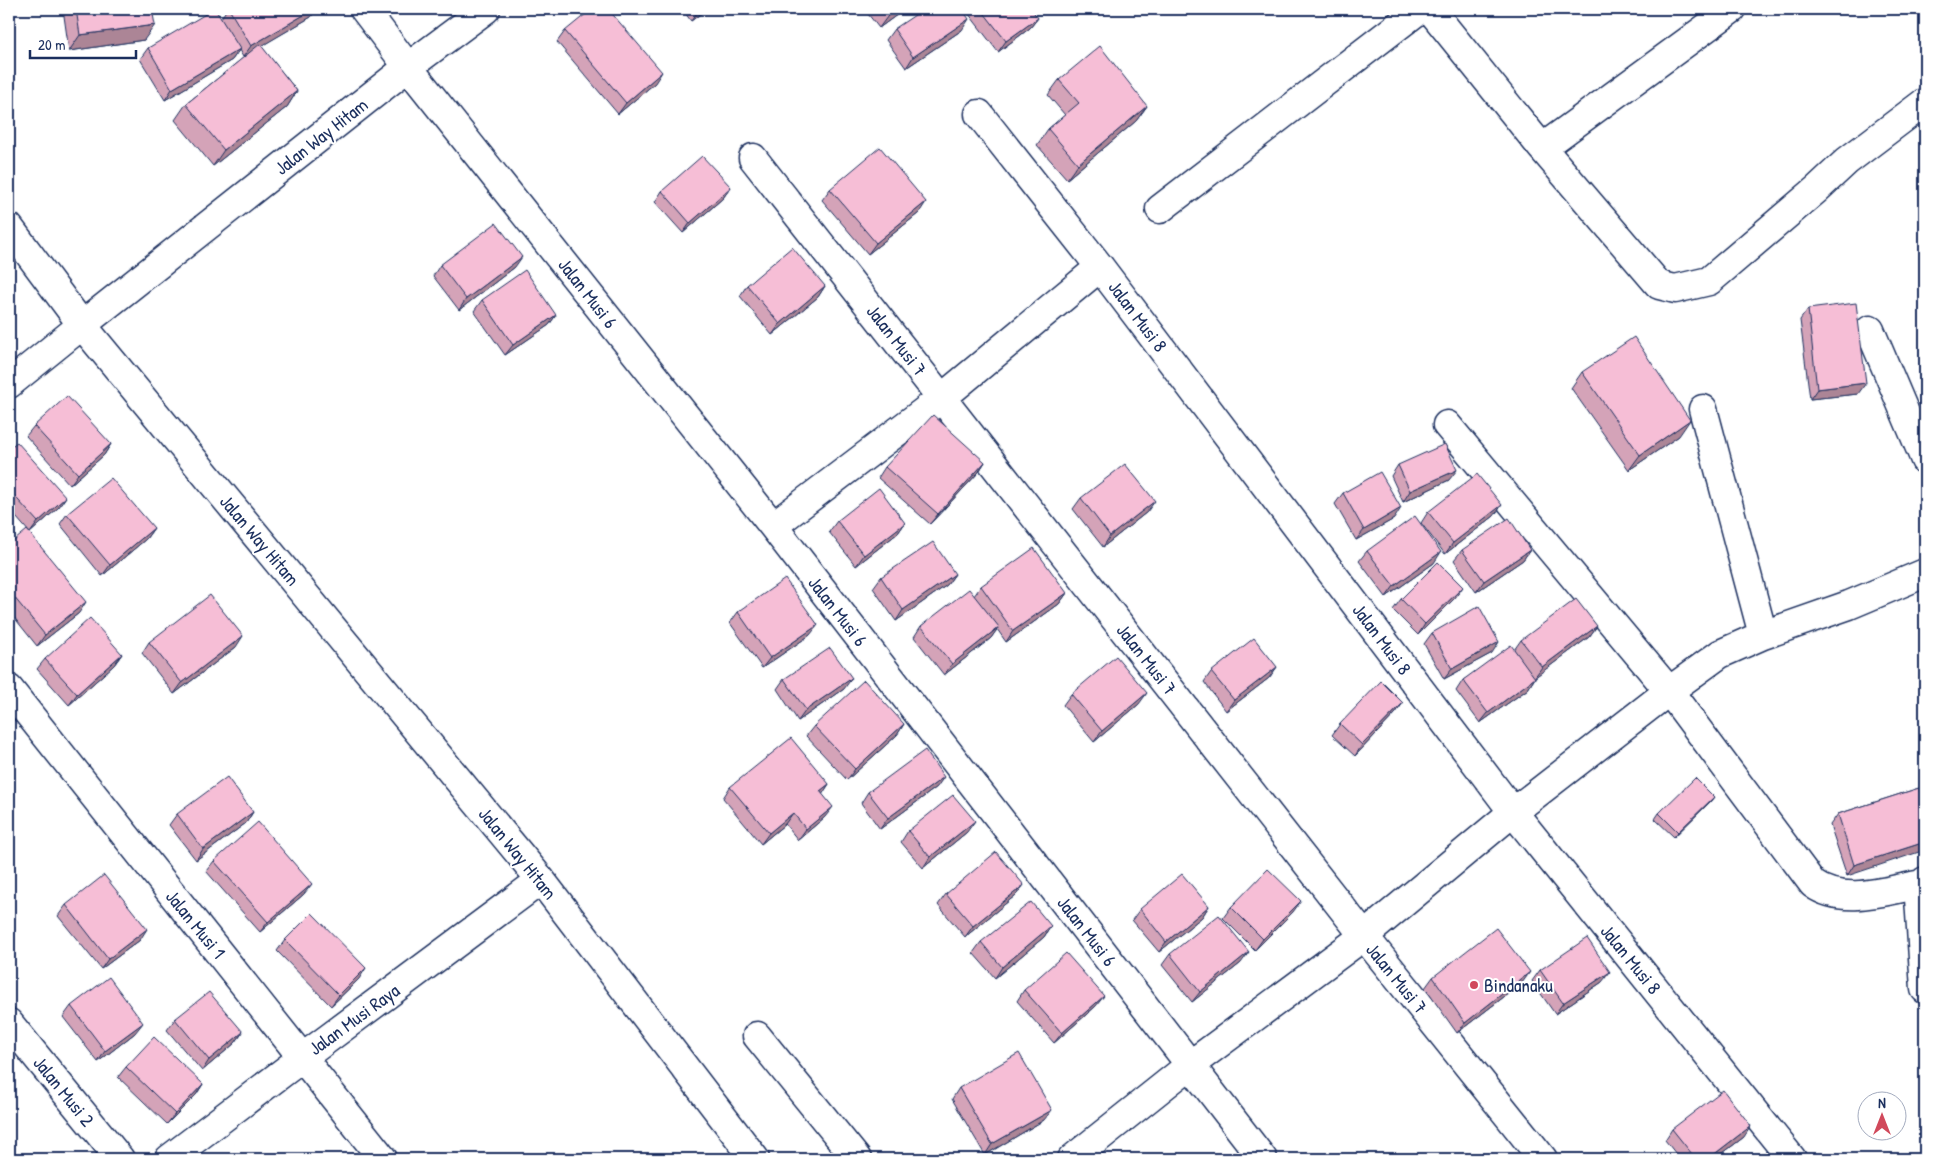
<svg xmlns="http://www.w3.org/2000/svg" width="1934" height="1168" font-family="'Patrick Hand',sans-serif">
  <style>
    .lines { fill: none; stroke-linecap: round; stroke-linejoin: round }
    .street-casing { stroke: #1b2f5e; stroke-width: 31 }
    .secondary-casing { stroke: #1b2f5e; stroke-width: 31 }
    .street { stroke: #fff; stroke-width: 28 }
    .secondary { stroke: #fff; stroke-width: 28 }
    .wall { fill: #d4a3b8; stroke: #1b2f5e }
    .shaded-wall { fill: #ac8596; stroke: #1b2f5e }
    .building { fill: #f6bed6; stroke: #1b2f5e }
    .poi-dot { fill: #d1495b; stroke: #fff; stroke-width: 2 }
    .labels { text-anchor: middle; stroke-width: 4; stroke-linejoin: round; paint-order: stroke }
    .street-label { font-size: 19px; fill: #1b2f5e; stroke: #fff }
    .poi-label { font-size: 19px; fill: #1b2f5e; stroke: #fff; text-anchor: start }
  </style>
  <rect width="100%" height="100%" fill="#fff"/>
  <filter id="ink" filterUnits="userSpaceOnUse"><feTurbulence type="fractalNoise" baseFrequency=".02" numOctaves="2"/><feDisplacementMap in="SourceGraphic" scale="10" xChannelSelector="R" yChannelSelector="G"/><feConvolveMatrix kernelMatrix="1 2 1 2 8 2 1 2 1" color-interpolation-filters="sRGB"/></filter>
  <g filter="url(#ink)">
    <g class="lines">
      <defs>
        <path id="street" d="M 364,9 L 408,67 L 773,526 L 1263,1159
          M 1430,9 L 1542,148 L 1659,285 L 1675,289 L 1709,281 L 1817,189 L 1847,161 L 1925,102
          M 979,114 L 1100,267 L 1513,812 L 1792,1159
          M 1542,148 L 1732,9
          M 753,158 L 1364,936 L 1543,1159
          M 1160,209 L 1420,9
          M 9,227 L 82,325 L 9,384
          M 1870,330 L 1925,460
          M 1703,409 L 1763,635
          M 1447,425 L 1669,691 L 1813,884 C 1843,906 1888,890 1922,884
          M 773,526 L 943,397 L 1100,267
          M 9,689 L 383,1159
          M 1925,881 L 1919,898 L 1925,989
          M 9,1023 L 120,1159
          M 757,1036 L 857,1159
          M 169,1159 L 302,1058 L 541,880
          M 1072,1159 L 1190,1065 L 1364,936 L 1513,812 L 1669,691 L 1720,654 L 1763,635 L 1849,605 L 1925,573"/>
        <path id="secondary" d="M 486,9 L 408,67 L 82,325 L 541,880 L 755,1159"/>
      </defs>
      <use href="#street" class="street-casing"/>
      <use href="#secondary" class="secondary-casing"/>
      <use href="#street" class="street"/>
      <use href="#secondary" class="secondary"/>
    </g>
    <path class="wall" d="M 63,9 L 152,9 L 144,40 L 69,51 Z
      M 227,9 L 316,9 L 311,17 L 261,46 L 297,91 L 287,107 L 213,166 L 175,120 L 186,104 L 248,54 L 243,57 L 239,50 L 232,60 L 165,100 L 140,59 L 148,48 L 221,18 Z
      M 682,9 L 707,9 L 691,21 Z
      M 864,9 L 905,9 L 879,28 Z
      M 965,9 L 1031,9 L 1038,18 L 1030,28 L 998,52 Z
      M 894,29 L 962,30 L 906,68 L 886,40 Z
      M 565,31 L 655,83 L 618,114 L 557,42 Z
      M 1059,80 L 1147,106 L 1136,121 L 1067,179 L 1037,145 L 1048,129 L 1065,115 L 1048,95 Z
      M 731,187 L 723,198 L 683,233 L 655,202 L 662,191 Z
      M 830,189 L 919,213 L 868,254 L 822,200 Z
      M 440,265 L 515,267 L 459,310 L 433,276 Z
      M 747,285 L 825,286 L 818,297 L 772,335 L 740,296 Z
      M 482,300 L 556,315 L 549,325 L 505,355 L 474,311 Z
      M 1808,309 L 1858,394 L 1810,399 L 1800,320 Z
      M 1582,372 L 1679,436 L 1629,470 L 1571,388 Z
      M 34,426 L 111,444 L 104,455 L 70,485 L 26,436 Z
      M 9,448 L 59,507 L 30,533 L 9,509 Z
      M 985,462 L 978,473 L 930,524 L 878,478 L 885,467 Z
      M 1398,465 L 1449,480 L 1403,502 L 1391,476 Z
      M 1343,493 L 1394,519 L 1356,540 L 1335,504 Z
      M 1081,498 L 1147,512 L 1103,547 L 1073,509 Z
      M 1428,512 L 1494,516 L 1445,554 L 1421,523 Z
      M 67,514 L 154,528 L 146,539 L 102,576 L 60,524 Z
      M 837,521 L 905,523 L 898,533 L 856,566 L 829,532 Z
      M 9,545 L 79,613 L 37,646 L 9,611 Z
      M 1462,550 L 1530,550 L 1523,560 L 1476,592 L 1454,560 Z
      M 1367,551 L 1434,563 L 1386,597 L 1359,561 Z
      M 955,574 L 947,585 L 896,621 L 873,588 L 881,577 Z
      M 981,586 L 1067,593 L 1059,604 L 1006,642 L 997,629 L 991,638 L 944,675 L 914,637 L 921,626 L 974,596 Z
      M 1455,598 L 1418,635 L 1393,610 L 1401,599 Z
      M 738,612 L 810,635 L 762,668 L 730,623 Z
      M 1597,626 L 1589,637 L 1535,677 L 1535,678 L 1528,689 L 1480,723 L 1456,691 L 1463,680 L 1514,650 L 1521,640 Z
      M 1432,633 L 1492,653 L 1444,679 L 1424,644 Z
      M 149,642 L 236,647 L 174,694 L 142,653 Z
      M 122,654 L 114,665 L 69,705 L 37,669 L 45,659 Z
      M 1277,667 L 1269,678 L 1226,711 L 1204,682 L 1211,672 Z
      M 784,679 L 844,689 L 798,721 L 777,689 Z
      M 1071,694 L 1139,704 L 1094,742 L 1063,705 Z
      M 1403,703 L 1395,714 L 1355,756 L 1332,735 L 1340,724 Z
      M 904,724 L 897,735 L 847,780 L 806,736 L 814,726 Z
      M 829,784 L 822,794 L 825,817 L 798,840 L 785,824 L 761,844 L 723,798 L 730,787 Z
      M 937,787 L 880,829 L 861,803 L 868,792 Z
      M 1919,788 L 1847,876 L 1830,825 L 1838,814 Z
      M 1714,797 L 1710,802 L 1674,837 L 1655,819 L 1659,813 Z
      M 253,812 L 246,823 L 196,860 L 169,825 L 177,814 Z
      M 908,831 L 967,832 L 923,868 L 901,842 Z
      M 214,861 L 304,894 L 260,932 L 206,871 Z
      M 1024,885 L 1016,895 L 965,937 L 938,905 L 946,894 Z
      M 66,905 L 140,940 L 101,969 L 58,916 Z
      M 1209,906 L 1202,917 L 1159,952 L 1132,920 L 1140,909 Z
      M 1231,907 L 1293,912 L 1255,950 L 1223,918 Z
      M 1051,926 L 1044,937 L 995,978 L 973,953 L 981,942 Z
      M 285,940 L 359,979 L 331,1006 L 277,951 Z
      M 1170,954 L 1241,963 L 1192,1002 L 1162,965 Z
      M 1540,970 L 1602,982 L 1555,1014 L 1532,981 Z
      M 1433,977 L 1522,983 L 1457,1033 L 1425,988 Z
      M 1024,990 L 1096,1006 L 1054,1043 L 1017,1001 Z
      M 71,1006 L 135,1033 L 98,1062 L 63,1017 Z
      M 175,1019 L 243,1032 L 235,1043 L 202,1071 L 167,1030 Z
      M 126,1067 L 203,1084 L 196,1095 L 167,1124 L 118,1077 Z
      M 959,1088 L 1044,1120 L 985,1155 L 952,1099 Z
      M 1672,1129 L 1744,1137 L 1715,1159 L 1680,1159 L 1665,1140 Z"/>
    <path class="shaded-wall" d="M 314,9 L 316,9 L 311,17 L 243,57 L 251,46 Z
      M 701,9 L 707,9 L 691,21 L 699,10 Z
      M 895,9 L 905,9 L 879,28 L 890,13 Z
      M 1038,18 L 1030,28 L 998,52 L 1006,41 Z
      M 969,19 L 962,30 L 906,68 L 913,57 Z
      M 155,25 L 144,40 L 69,51 L 80,35 Z
      M 240,49 L 232,60 L 165,100 L 172,89 Z
      M 662,72 L 655,83 L 618,114 L 626,103 Z
      M 297,91 L 287,107 L 213,166 L 224,150 Z
      M 1147,106 L 1136,121 L 1067,179 L 1078,164 Z
      M 731,187 L 723,198 L 683,233 L 690,223 Z
      M 926,202 L 919,213 L 868,254 L 876,243 Z
      M 522,257 L 515,267 L 459,310 L 466,299 Z
      M 825,286 L 818,297 L 772,335 L 780,324 Z
      M 556,315 L 549,325 L 505,355 L 513,345 Z
      M 1866,383 L 1858,394 L 1810,399 L 1817,389 Z
      M 1690,420 L 1679,436 L 1629,470 L 1640,455 Z
      M 111,444 L 104,455 L 70,485 L 78,474 Z
      M 985,462 L 978,473 L 930,524 L 938,514 Z
      M 1457,470 L 1449,480 L 1403,502 L 1410,491 Z
      M 66,497 L 59,507 L 30,533 L 38,522 Z
      M 1155,501 L 1147,512 L 1103,547 L 1110,536 Z
      M 1502,505 L 1494,516 L 1445,554 L 1453,543 Z
      M 1401,508 L 1394,519 L 1356,540 L 1364,530 Z
      M 905,523 L 898,533 L 856,566 L 864,555 Z
      M 154,528 L 146,539 L 102,576 L 110,565 Z
      M 1530,550 L 1523,560 L 1476,592 L 1484,581 Z
      M 1441,552 L 1434,563 L 1386,597 L 1394,586 Z
      M 955,574 L 947,585 L 896,621 L 903,610 Z
      M 1463,587 L 1455,598 L 1418,635 L 1425,624 Z
      M 1067,593 L 1059,604 L 1006,642 L 1013,631 Z
      M 86,602 L 79,613 L 37,646 L 45,635 Z
      M 818,625 L 810,635 L 762,668 L 770,658 Z
      M 1597,626 L 1589,637 L 1534,678 L 1542,667 Z
      M 999,627 L 991,638 L 944,675 L 952,664 Z
      M 243,636 L 236,647 L 174,694 L 182,683 Z
      M 1499,642 L 1492,653 L 1444,679 L 1452,669 Z
      M 122,654 L 114,665 L 69,705 L 77,694 Z
      M 1277,667 L 1269,678 L 1226,711 L 1234,700 Z
      M 852,678 L 844,689 L 798,721 L 806,710 Z
      M 1535,678 L 1528,689 L 1480,723 L 1488,713 Z
      M 1147,693 L 1139,704 L 1094,742 L 1102,731 Z
      M 1403,703 L 1395,714 L 1355,756 L 1362,745 Z
      M 904,724 L 897,735 L 847,780 L 855,769 Z
      M 944,777 L 937,787 L 880,829 L 888,818 Z
      M 829,784 L 822,795 L 820,791 Z
      M 1714,797 L 1710,802 L 1674,837 L 1678,832 Z
      M 833,807 L 825,817 L 798,840 L 806,829 Z
      M 253,812 L 246,823 L 196,860 L 203,849 Z
      M 793,813 L 785,824 L 761,844 L 769,833 Z
      M 975,821 L 967,832 L 923,868 L 930,857 Z
      M 1925,842 L 1925,850 L 1847,876 L 1854,865 Z
      M 312,884 L 304,894 L 260,932 L 268,922 Z
      M 1024,885 L 1016,895 L 965,937 L 973,926 Z
      M 1301,901 L 1293,912 L 1255,950 L 1263,939 Z
      M 1209,906 L 1202,917 L 1159,952 L 1166,942 Z
      M 1051,926 L 1044,937 L 995,978 L 1002,967 Z
      M 147,929 L 140,940 L 101,969 L 108,959 Z
      M 1249,952 L 1241,963 L 1192,1002 L 1200,992 Z
      M 366,968 L 359,979 L 331,1006 L 339,995 Z
      M 1530,972 L 1522,983 L 1457,1033 L 1465,1023 Z
      M 1610,972 L 1602,982 L 1555,1014 L 1563,1003 Z
      M 1104,996 L 1096,1006 L 1054,1043 L 1062,1033 Z
      M 143,1023 L 135,1033 L 98,1062 L 105,1051 Z
      M 243,1032 L 235,1043 L 202,1071 L 209,1060 Z
      M 203,1084 L 196,1095 L 167,1124 L 175,1114 Z
      M 1052,1110 L 1044,1120 L 985,1155 L 992,1144 Z
      M 1751,1126 L 1744,1137 L 1715,1159 L 1708,1159 Z"/>
    <path class="building" d="M 76,9 L 152,9 L 155,25 L 80,35 Z
      M 214,9 L 215,9 L 240,49 L 172,89 L 148,48 Z
      M 229,9 L 314,9 L 251,46 Z
      M 592,9 L 608,9 L 662,72 L 626,103 L 565,31 Z
      M 887,9 L 895,9 L 890,13 Z
      M 924,9 L 962,9 L 969,19 L 913,57 L 894,29 Z
      M 981,9 L 1031,9 L 1038,18 L 1006,41 Z
      M 260,44 L 297,91 L 224,150 L 186,104 Z
      M 1100,46 L 1147,106 L 1078,164 L 1048,129 L 1079,103 L 1059,80 Z
      M 880,147 L 926,202 L 876,243 L 830,189 Z
      M 702,156 L 731,187 L 690,223 L 662,191 Z
      M 496,223 L 522,257 L 466,299 L 440,265 Z
      M 792,247 L 825,286 L 780,324 L 747,285 Z
      M 525,270 L 556,315 L 513,345 L 482,300 Z
      M 1856,303 L 1866,383 L 1817,389 L 1808,309 Z
      M 1634,337 L 1690,420 L 1640,455 L 1582,372 Z
      M 67,396 L 111,444 L 78,474 L 34,426 Z
      M 933,415 L 985,462 L 938,514 L 885,467 Z
      M 17,442 L 66,497 L 38,522 L 9,490 L 9,448 Z
      M 1445,444 L 1457,470 L 1410,491 L 1398,465 Z
      M 1125,464 L 1155,501 L 1110,536 L 1081,498 Z
      M 1380,472 L 1401,508 L 1364,530 L 1343,493 Z
      M 1477,474 L 1502,505 L 1453,543 L 1428,512 Z
      M 111,478 L 154,528 L 110,565 L 67,514 Z
      M 879,488 L 905,523 L 864,555 L 837,521 Z
      M 1415,516 L 1441,552 L 1394,586 L 1367,551 Z
      M 1509,518 L 1530,550 L 1484,581 L 1462,550 Z
      M 27,530 L 86,602 L 45,635 L 9,591 L 9,545 Z
      M 933,542 L 955,574 L 903,610 L 881,577 Z
      M 1034,548 L 1067,593 L 1013,631 L 981,586 Z
      M 1438,562 L 1463,587 L 1425,624 L 1401,599 Z
      M 785,579 L 818,625 L 770,658 L 738,612 Z
      M 969,589 L 999,627 L 952,664 L 921,626 Z
      M 210,595 L 243,636 L 182,683 L 149,642 Z
      M 1576,599 L 1597,626 L 1542,667 L 1521,640 Z
      M 1479,606 L 1499,642 L 1452,669 L 1432,633 Z
      M 90,618 L 122,654 L 77,694 L 45,659 Z
      M 1254,638 L 1277,667 L 1234,700 L 1211,672 Z
      M 1511,645 L 1535,678 L 1488,713 L 1463,680 Z
      M 830,648 L 852,678 L 806,710 L 784,679 Z
      M 1116,656 L 1147,693 L 1102,731 L 1071,694 Z
      M 864,680 L 904,724 L 855,769 L 814,726 Z
      M 1381,681 L 1403,703 L 1362,745 L 1340,724 Z
      M 791,738 L 829,784 L 820,791 L 833,807 L 806,829 L 793,813 L 769,833 L 730,787 Z
      M 925,750 L 944,777 L 888,818 L 868,792 Z
      M 227,777 L 253,812 L 203,849 L 177,814 Z
      M 1695,778 L 1714,797 L 1678,832 L 1659,813 Z
      M 1919,788 L 1925,808 L 1925,842 L 1854,865 L 1838,814 Z
      M 953,795 L 975,821 L 930,857 L 908,831 Z
      M 258,822 L 312,884 L 268,922 L 214,861 Z
      M 996,852 L 1024,885 L 973,926 L 946,894 Z
      M 1268,869 L 1301,901 L 1263,939 L 1231,907 Z
      M 1182,874 L 1209,906 L 1166,942 L 1140,909 Z
      M 104,875 L 147,929 L 108,959 L 66,905 Z
      M 1031,902 L 1051,926 L 1002,967 L 981,942 Z
      M 312,913 L 366,968 L 339,995 L 285,940 Z
      M 1219,915 L 1249,952 L 1200,992 L 1170,954 Z
      M 1496,928 L 1530,972 L 1465,1023 L 1433,977 Z
      M 1587,938 L 1610,972 L 1563,1003 L 1540,970 Z
      M 1066,953 L 1104,996 L 1062,1033 L 1024,990 Z
      M 109,977 L 143,1023 L 105,1051 L 71,1006 Z
      M 209,992 L 243,1032 L 209,1060 L 175,1019 Z
      M 154,1037 L 203,1084 L 175,1114 L 126,1067 Z
      M 1019,1053 L 1052,1110 L 992,1144 L 959,1088 Z
      M 1723,1090 L 1751,1126 L 1708,1159 L 1696,1159 L 1672,1129 Z"/>
  </g>
  <circle class="poi-dot" cx="1474" cy="985" r="5"/>
  <g class="labels">
    <g class="street-label">
      <text transform="translate(321 136) rotate(-38)" y="7">Jalan Way Hitam</text>
      <text transform="translate(588 293) rotate(52)" y="7">Jalan Musi 6</text>
      <text transform="translate(1138 316) rotate(53)" y="7">Jalan Musi 8</text>
      <text transform="translate(897 340) rotate(52)" y="7">Jalan Musi 7</text>
      <text transform="translate(260 540) rotate(50)" y="7">Jalan Way Hitam</text>
      <text transform="translate(838 611) rotate(52)" y="7">Jalan Musi 6</text>
      <text transform="translate(1382 639) rotate(53)" y="7">Jalan Musi 8</text>
      <text transform="translate(1147 659) rotate(52)" y="7">Jalan Musi 7</text>
      <text transform="translate(518 853) rotate(51)" y="7">Jalan Way Hitam</text>
      <text transform="translate(196 924) rotate(51)" y="7">Jalan Musi 1</text>
      <text transform="translate(1087 931) rotate(52)" y="7">Jalan Musi 6</text>
      <text transform="translate(1631 959) rotate(51)" y="7">Jalan Musi 8</text>
      <text transform="translate(1397 978) rotate(51)" y="7">Jalan Musi 7</text>
      <text transform="translate(354 1019) rotate(-36)" y="7">Jalan Musi Raya</text>
      <text transform="translate(64 1091) rotate(51)" y="7">Jalan Musi 2</text>
    </g>
    <g class="poi-label">
      <text x="1484" y="992">Bindanaku</text>
    </g>
  </g>
  <rect width="1934" height="1168" fill="none" stroke="#fff" stroke-width="30"/>
  <rect x="15" y="15" width="1904" height="1138" fill="none" stroke="#1b2f5e" stroke-width="2" filter="url(#ink)"/>
  <g transform="translate(1882 1116)"><circle r="24" fill="#ffffff" stroke="#a4acbf"/>
  <path d="M0-4L9 19L0 12L-9 19Z" fill="#d1495b"/>
  <text y="-8" font-size="14" font-weight="bold" text-anchor="middle" fill="#1b2f5e">N</text>
  </g>
  <path d="M30 50v8h106v-8" fill="none" stroke="#1b2f5e" stroke-width="2.5"/>
  <text x="38" y="50" font-size="15" fill="#1b2f5e" stroke="#ffffff" stroke-width="4" paint-order="stroke">20 m</text>
</svg>
